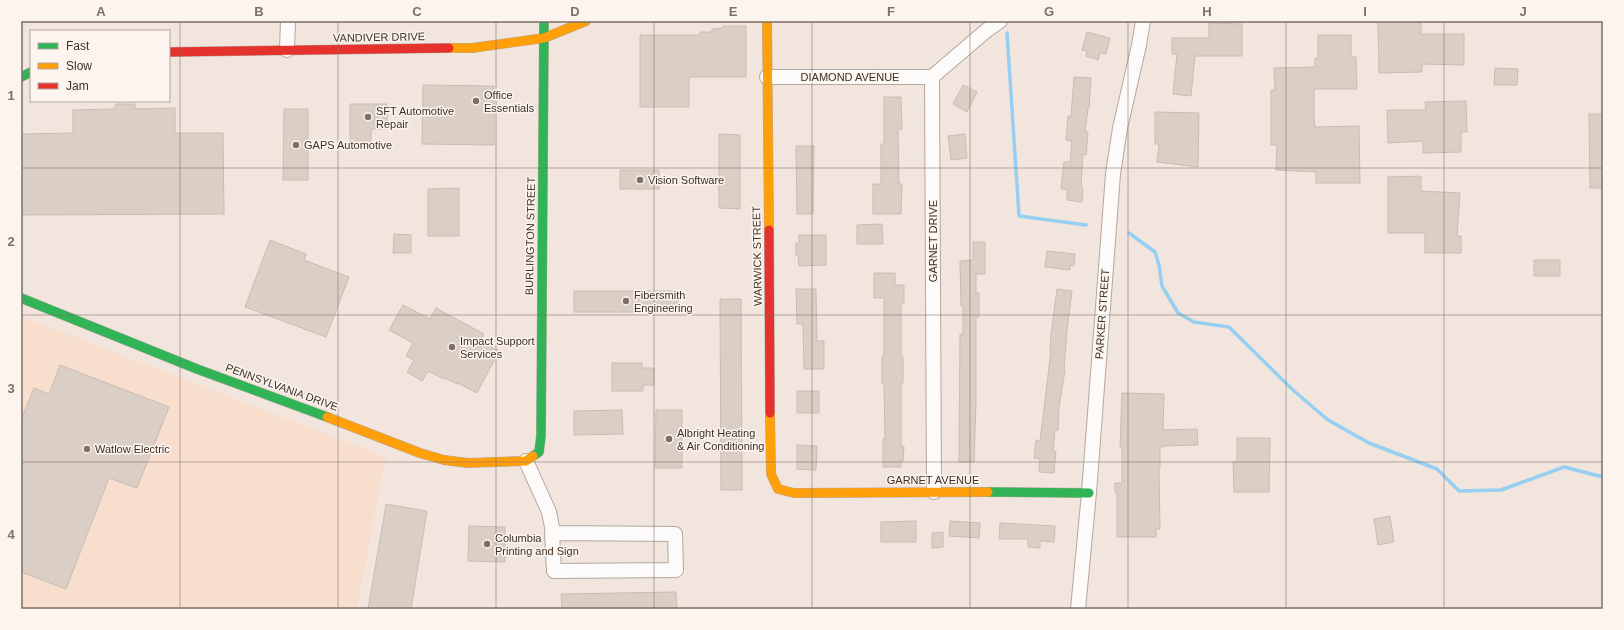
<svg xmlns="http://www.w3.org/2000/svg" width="1624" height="630" font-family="Helvetica,sans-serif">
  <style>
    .built { fill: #f8decd }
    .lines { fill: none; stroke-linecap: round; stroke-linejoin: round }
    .stream { stroke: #96cff1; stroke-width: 3.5 }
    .building { fill: #dbcec5; stroke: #c9bcb4 }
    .street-casing { stroke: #b3a79f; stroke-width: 16 }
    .fast-casing { stroke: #b3a79f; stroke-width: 10 }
    .slow-casing { stroke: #b3a79f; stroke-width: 10 }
    .jam-casing { stroke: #b3a79f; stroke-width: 10 }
    .street { stroke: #fdfbfa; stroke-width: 14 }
    .fast { stroke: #30b455; stroke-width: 9 }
    .slow { stroke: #ff9f0a; stroke-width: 9 }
    .jam { stroke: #e5322d; stroke-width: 9 }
    .grid { fill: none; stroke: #7e6f66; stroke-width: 1; stroke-opacity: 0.55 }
    .poi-dot { fill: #7e6f66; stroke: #fcf5ef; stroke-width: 1.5 }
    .labels { text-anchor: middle; stroke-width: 3; stroke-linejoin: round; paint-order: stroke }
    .street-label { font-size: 11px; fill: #3f3026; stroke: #fcf5ef }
    .poi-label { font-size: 11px; fill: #3f3026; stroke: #fcf5ef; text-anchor: start }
    .neatline { fill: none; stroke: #7e6f66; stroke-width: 1.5 }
    .grid-label { font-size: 13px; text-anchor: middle; font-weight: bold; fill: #7e6f66 }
  </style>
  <rect width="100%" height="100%" fill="#f2e5dd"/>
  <path class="built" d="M 21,316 L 386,457 L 357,609 L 21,609 Z"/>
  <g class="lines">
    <path class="stream" d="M 1007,33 L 1019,216 L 1086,225
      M 1129,233 L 1155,252 L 1159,265 L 1162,286 L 1178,313 L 1194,322 L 1229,327 L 1294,391 L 1328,420 L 1369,443 L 1437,469 L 1459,491 L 1501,490 L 1564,467 L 1603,477"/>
  </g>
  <path class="building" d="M 1378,21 L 1421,21 L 1421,34 L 1464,34 L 1464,65 L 1422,64 L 1422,72 L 1379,73 Z
    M 1209,23 L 1242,24 L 1242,56 L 1195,56 L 1191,96 L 1173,94 L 1177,54 L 1172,54 L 1172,38 L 1209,38 Z
    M 723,26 L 746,26 L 746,77 L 689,77 L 689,107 L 640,107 L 640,35 L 700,35 L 700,32 L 712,32 L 712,29 L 723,28 Z
    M 1087,32 L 1110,38 L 1106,54 L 1100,53 L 1098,60 L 1086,56 L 1087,51 L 1082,50 Z
    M 1318,35 L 1351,35 L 1351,57 L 1356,57 L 1357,89 L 1314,89 L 1314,115 L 1315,127 L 1359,126 L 1360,183 L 1316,183 L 1316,172 L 1276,170 L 1277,145 L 1271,145 L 1271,90 L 1275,90 L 1274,68 L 1315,67 L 1315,58 L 1318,58 Z
    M 1495,68 L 1518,69 L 1517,85 L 1494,85 Z
    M 1074,77 L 1091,78 L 1089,108 L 1088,108 L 1085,132 L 1088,132 L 1086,155 L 1083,154 L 1081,186 L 1083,188 L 1082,202 L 1067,200 L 1067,189 L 1061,189 L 1064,162 L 1070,162 L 1072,141 L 1066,140 L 1068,116 L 1071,117 Z
    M 423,85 L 494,86 L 494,145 L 422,144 Z
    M 963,85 L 977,92 L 967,112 L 953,104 Z
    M 884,97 L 901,97 L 902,129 L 898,129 L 899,184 L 902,184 L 901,214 L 873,214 L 873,184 L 881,184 L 881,144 L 884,144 Z
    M 1466,101 L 1467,132 L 1461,132 L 1461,152 L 1423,153 L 1423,141 L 1388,143 L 1387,110 L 1426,110 L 1425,102 Z
    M 116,104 L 135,104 L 135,109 L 175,108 L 175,133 L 223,133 L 224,214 L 21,215 L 21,134 L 73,133 L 73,110 L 114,109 Z
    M 350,104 L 387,104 L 387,129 L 371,129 L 371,144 L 350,144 Z
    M 284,109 L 308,109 L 308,180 L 283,180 Z
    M 1155,112 L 1199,113 L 1198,167 L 1157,162 L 1159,144 L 1155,144 Z
    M 1589,114 L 1603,114 L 1603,188 L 1590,188 Z
    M 719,134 L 740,135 L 740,209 L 719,208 Z
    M 965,134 L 967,158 L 951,160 L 948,136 Z
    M 796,146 L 814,146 L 813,214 L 797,214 Z
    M 620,170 L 659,170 L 659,189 L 620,189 Z
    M 1421,176 L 1421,191 L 1460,193 L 1457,236 L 1461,236 L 1461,253 L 1425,253 L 1425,233 L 1388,233 L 1388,177 Z
    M 459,188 L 459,236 L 428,236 L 428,189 Z
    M 882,224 L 883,244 L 857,244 L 857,225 Z
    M 394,234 L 411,235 L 411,253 L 393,253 Z
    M 799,235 L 826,235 L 826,265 L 799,266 L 798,255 L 796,255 L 796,243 L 799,243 Z
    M 270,240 L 306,254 L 304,260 L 349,277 L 326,337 L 245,307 Z
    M 973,242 L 985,242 L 985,274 L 976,274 L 976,293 L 979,293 L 979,317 L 976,317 L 976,401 L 974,462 L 959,462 L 960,334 L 963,334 L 963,306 L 961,306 L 960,261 L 973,260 Z
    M 1047,251 L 1075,254 L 1074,266 L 1070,265 L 1070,270 L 1045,267 Z
    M 1534,260 L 1560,260 L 1560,276 L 1534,276 Z
    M 874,273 L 895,273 L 895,285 L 904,285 L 904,303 L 901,303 L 901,356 L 903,356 L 903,383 L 901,383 L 901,446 L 904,446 L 903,461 L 901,461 L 901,467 L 883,467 L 883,439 L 885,439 L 884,383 L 882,383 L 882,356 L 884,356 L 884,298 L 874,298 Z
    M 796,289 L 816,289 L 817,341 L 824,341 L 824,369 L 804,369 L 803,324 L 797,324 Z
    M 1057,289 L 1072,291 L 1067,330 L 1064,370 L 1065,370 L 1059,408 L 1058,430 L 1055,430 L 1053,451 L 1056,452 L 1054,473 L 1039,472 L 1040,459 L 1034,458 L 1036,440 L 1040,441 L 1051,351 L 1050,351 L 1051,334 Z
    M 574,291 L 678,291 L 678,312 L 574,312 Z
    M 720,299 L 741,299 L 742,490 L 721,490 Z
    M 403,305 L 430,319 L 436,308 L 484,334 L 480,341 L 499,351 L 477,393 L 458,383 L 457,384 L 445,378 L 444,379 L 428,371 L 422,381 L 407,372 L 414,360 L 406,356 L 413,343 L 389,330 Z
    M 612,363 L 642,363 L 642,368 L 654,368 L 654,385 L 643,385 L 643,391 L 612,391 Z
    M 60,365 L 169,407 L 137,488 L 109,478 L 66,589 L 21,572 L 21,420 L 34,388 L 49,394 Z
    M 797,391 L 819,391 L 819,413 L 797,413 Z
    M 1122,393 L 1164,394 L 1163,430 L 1197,429 L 1198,445 L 1163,446 L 1163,447 L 1160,447 L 1160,469 L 1159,469 L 1160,529 L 1156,529 L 1156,537 L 1117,537 L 1117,492 L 1115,492 L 1115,483 L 1122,483 L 1122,447 L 1120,447 Z
    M 622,410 L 623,434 L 574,435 L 574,411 Z
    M 656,410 L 682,410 L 682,468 L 655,468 Z
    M 1237,438 L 1270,438 L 1269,492 L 1234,492 L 1233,462 L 1237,462 Z
    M 797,445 L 817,446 L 816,470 L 797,469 Z
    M 386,504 L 427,511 L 411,609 L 368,609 Z
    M 1390,516 L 1394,542 L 1378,545 L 1374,519 Z
    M 916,521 L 916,542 L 881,542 L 881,522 Z
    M 950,521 L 980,523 L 979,538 L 949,536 Z
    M 1000,523 L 1055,526 L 1054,542 L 1040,541 L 1040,548 L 1028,547 L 1028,539 L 999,539 Z
    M 469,526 L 505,527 L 505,562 L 468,561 Z
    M 943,532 L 943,547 L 932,548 L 932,533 Z
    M 676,592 L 677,609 L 562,609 L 561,594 Z"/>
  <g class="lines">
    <defs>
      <path id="street" d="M 287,50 L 288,21
        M 767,77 L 932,77
        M 526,461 L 549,512 L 553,532 L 552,533 L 554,571 L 676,570 L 675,534 L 552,533
        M 934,492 L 932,77 L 987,30 L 1000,21
        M 1078,609 L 1089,493 L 1113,174 L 1120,128 L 1139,45 L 1143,21"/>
      <path id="fast" d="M 21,77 L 31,72
        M 21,298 L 197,369 L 327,417
        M 533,456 L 539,452 L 541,436 L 544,21
        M 988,492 L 1089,493"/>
      <path id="slow" d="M 767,21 L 769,230
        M 449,48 L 472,48 L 544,38 L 586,21
        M 770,413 L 771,474 L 778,489 L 794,493 L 988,492
        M 327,417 L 420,453 L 444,460 L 468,463 L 526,461 L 533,456"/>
      <path id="jam" d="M 169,52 L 449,48
        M 769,230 L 770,413"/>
    </defs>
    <use href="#street" class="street-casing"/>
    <use href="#fast" class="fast-casing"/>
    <use href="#slow" class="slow-casing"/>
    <use href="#jam" class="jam-casing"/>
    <use href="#street" class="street"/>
    <use href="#fast" class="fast"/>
    <use href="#slow" class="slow"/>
    <use href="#jam" class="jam"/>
  </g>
  <path class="grid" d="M 180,21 L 180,609M 338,21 L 338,609M 496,21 L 496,609M 654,21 L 654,609M 812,21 L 812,609M 970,21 L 970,609M 1128,21 L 1128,609M 1286,21 L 1286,609M 1444,21 L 1444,609M 21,168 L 1603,168M 21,315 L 1603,315M 21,462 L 1603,462"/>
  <g class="poi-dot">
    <circle cx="476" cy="101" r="4"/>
    <circle cx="368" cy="117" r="4"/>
    <circle cx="296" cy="145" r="4"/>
    <circle cx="640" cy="180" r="4"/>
    <circle cx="626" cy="301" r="4"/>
    <circle cx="452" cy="347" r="4"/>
    <circle cx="669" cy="439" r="4"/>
    <circle cx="87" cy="449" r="4"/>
    <circle cx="487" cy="544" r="4"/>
  </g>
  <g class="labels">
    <g class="street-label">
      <text transform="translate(379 37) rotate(-1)" y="4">VANDIVER DRIVE</text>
      <text x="850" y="81">DIAMOND AVENUE</text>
      <text transform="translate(530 236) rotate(-89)" y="4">BURLINGTON STREET</text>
      <text transform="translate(933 241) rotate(-90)" y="4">GARNET DRIVE</text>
      <text transform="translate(757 256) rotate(-91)" y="4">WARWICK STREET</text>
      <text transform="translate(1102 314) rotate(-86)" y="4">PARKER STREET</text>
      <text transform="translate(282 387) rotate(20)" y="4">PENNSYLVANIA DRIVE</text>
      <text x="933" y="484">GARNET AVENUE</text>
    </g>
    <g class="poi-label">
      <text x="484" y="99">Office<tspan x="484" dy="13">Essentials</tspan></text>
      <text x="376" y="115">SFT Automotive<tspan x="376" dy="13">Repair</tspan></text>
      <text x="304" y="149">GAPS Automotive</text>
      <text x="648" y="184">Vision Software</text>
      <text x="634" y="299">Fibersmith<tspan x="634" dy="13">Engineering</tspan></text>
      <text x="460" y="345">Impact Support<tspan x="460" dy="13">Services</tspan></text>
      <text x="677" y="437">Albright Heating<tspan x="677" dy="13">&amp; Air Conditioning</tspan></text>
      <text x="95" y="453">Watlow Electric</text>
      <text x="495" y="542">Columbia<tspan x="495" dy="13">Printing and Sign</tspan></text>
    </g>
  </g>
  <rect width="1624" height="630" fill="none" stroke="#fcf5ef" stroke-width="44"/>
  <rect x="30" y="30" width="140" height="72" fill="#fcf5ef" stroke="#b0a69f"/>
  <rect x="38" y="43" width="20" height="6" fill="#30b455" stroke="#b0a69f"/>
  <text x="66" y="50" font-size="12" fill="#3f3026">Fast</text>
  <rect x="38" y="63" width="20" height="6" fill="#ff9f0a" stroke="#b0a69f"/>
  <text x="66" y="70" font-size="12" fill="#3f3026">Slow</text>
  <rect x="38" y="83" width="20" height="6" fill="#e5322d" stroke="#b0a69f"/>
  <text x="66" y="90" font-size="12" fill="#3f3026">Jam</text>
  <rect x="22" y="22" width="1580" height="586" class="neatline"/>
  <g class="grid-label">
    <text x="101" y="16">A</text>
    <text x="259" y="16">B</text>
    <text x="417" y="16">C</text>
    <text x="575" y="16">D</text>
    <text x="733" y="16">E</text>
    <text x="891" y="16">F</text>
    <text x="1049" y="16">G</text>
    <text x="1207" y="16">H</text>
    <text x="1365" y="16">I</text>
    <text x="1523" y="16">J</text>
    <text x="11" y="100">1</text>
    <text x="11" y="246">2</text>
    <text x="11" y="393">3</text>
    <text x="11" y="539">4</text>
  </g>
</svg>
